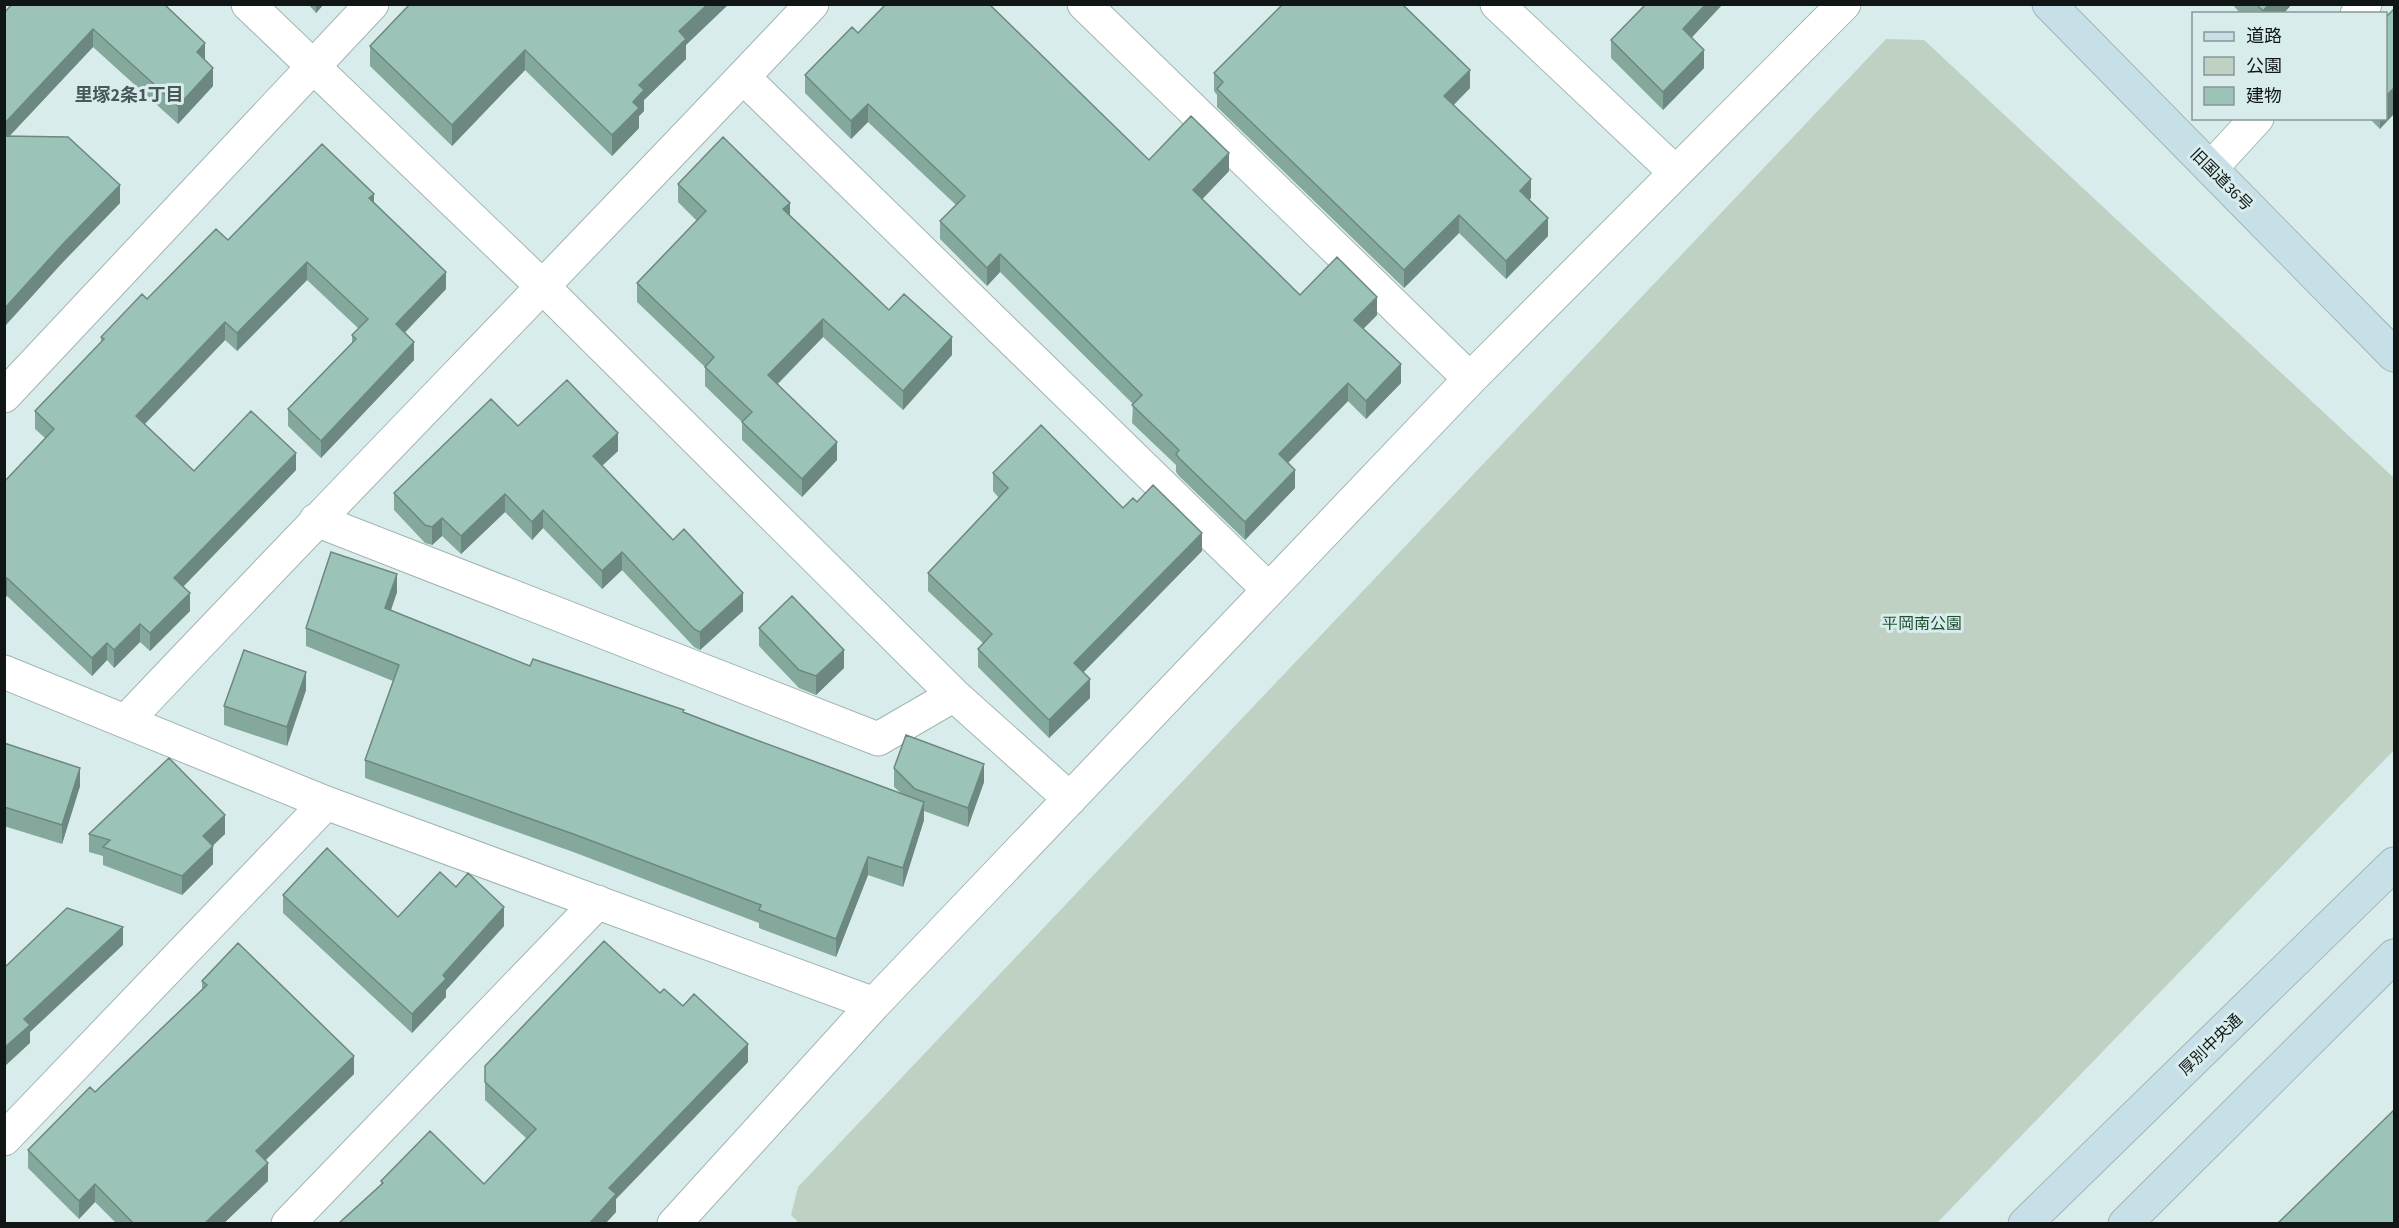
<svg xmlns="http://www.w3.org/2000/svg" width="2399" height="1228" font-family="'Source Sans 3','Noto Sans JP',sans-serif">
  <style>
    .green { fill: #bed1c2 }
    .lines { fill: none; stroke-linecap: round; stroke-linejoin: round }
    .street-casing { stroke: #a2b4b4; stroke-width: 35 }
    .secondary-casing { stroke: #a2b4b4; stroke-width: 35 }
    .street { stroke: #fff; stroke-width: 33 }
    .secondary { stroke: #c7e0e7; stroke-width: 33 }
    .wall { fill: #85a89d }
    .shaded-wall { fill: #6c8880 }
    .building { fill: #9bc3b7; stroke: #6c8880; stroke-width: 1.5 }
    .labels { text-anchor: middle; stroke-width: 6; stroke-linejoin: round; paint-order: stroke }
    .street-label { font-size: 16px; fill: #101616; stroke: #d8ecec }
    .park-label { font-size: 16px; fill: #1f4f2f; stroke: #d8ecec }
    .neighbourhood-label { font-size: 18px; font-weight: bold; fill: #485858; stroke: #d8ecec }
  </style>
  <rect width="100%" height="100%" fill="#d8ecec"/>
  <path class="green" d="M 1886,39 L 1924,40 L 2394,478 L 2394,750 L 1937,1223 L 799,1223 L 791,1215 L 798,1187 Z"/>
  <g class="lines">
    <defs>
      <path id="street" d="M 248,4 L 544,288 L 954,695 L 1070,799
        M 1084,4 L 1470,379
        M 1497,4 L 1675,172
        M 2357,14 L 2365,4
        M 743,77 L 1268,589
        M 2211,168 L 2257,118
        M 4,396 L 372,4
        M 316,520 L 878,739 L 954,695
        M 4,672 L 326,803 L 874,1004
        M 126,721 C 353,481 585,245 812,4
        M 4,1139 L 326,803
        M 288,1224 L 598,902
        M 674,1224 L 874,1004 L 1470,379 L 1844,4"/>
      <path id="secondary" d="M 2049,4 L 2394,355
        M 2025,1224 L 2394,864
        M 2125,1224 L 2394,956"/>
    </defs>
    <use href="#street" class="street-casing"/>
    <use href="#secondary" class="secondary-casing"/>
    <use href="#street" class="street"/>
    <use href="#secondary" class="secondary"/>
  </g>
  <path class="wall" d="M 12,4 L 205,60 L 213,86 L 178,124 L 93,47 L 9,136 L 120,203 L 62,263 L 4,327 L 4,13 Z
    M 308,4 L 324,4 L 316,13 Z
    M 2232,4 L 2292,4 L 2283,14 L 2241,14 Z
    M 990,5 L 1149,160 L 1229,171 L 1202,199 L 1300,295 L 1377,315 L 1363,329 L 1401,383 L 1366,419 L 1348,401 L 1288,463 L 1295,488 L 1245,540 L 1179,476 L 1176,472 L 1176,465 L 1132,423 L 1133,404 L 1000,272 L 987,286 L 940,239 L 940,221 L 956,205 L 868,122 L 851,139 L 805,93 L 805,75 L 858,33 Z
    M 1692,38 L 1704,68 L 1663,110 L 1611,58 L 1611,40 Z
    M 686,45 L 686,59 L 644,100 L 644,111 L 639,116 L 639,128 L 612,156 L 525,70 L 452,146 L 370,66 L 370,46 Z
    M 1214,73 L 1470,88 L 1454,105 L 1531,198 L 1529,200 L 1548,236 L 1506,279 L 1459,233 L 1404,288 L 1217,107 L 1217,95 L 1214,91 Z
    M 2369,118 L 2385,118 L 2380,129 Z
    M 678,184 L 790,216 L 889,310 L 952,355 L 903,410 L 823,337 L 778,384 L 837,460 L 802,497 L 742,440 L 742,422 L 705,386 L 705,367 L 637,302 L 637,283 L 697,221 L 678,202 Z
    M 374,203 L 446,289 L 404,333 L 414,360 L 321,458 L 288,426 L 288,409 L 352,343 L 352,335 L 359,329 L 307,280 L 237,351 L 225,340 L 145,424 L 194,471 L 296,470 L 183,587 L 190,611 L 150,651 L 140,642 L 114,668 L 107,660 L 92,676 L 7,596 L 4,598 L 4,482 L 45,438 L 35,429 L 35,411 L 101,342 L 101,337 L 147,299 L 228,240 Z
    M 518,426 L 618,451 L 602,466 L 673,540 L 743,611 L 700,650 L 694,647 L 622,570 L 602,589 L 543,528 L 532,540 L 505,512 L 461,554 L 442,536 L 432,545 L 425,543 L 394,510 L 394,493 Z
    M 993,473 L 1123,508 L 1202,551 L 1083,672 L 1090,698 L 1049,738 L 978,667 L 978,649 L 983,643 L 928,591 L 928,573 L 999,498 L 993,491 Z
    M 397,592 L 391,610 L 530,666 L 684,713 L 751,738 L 901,793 L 894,787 L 894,768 L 984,782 L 968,827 L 924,811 L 924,820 L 903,887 L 868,875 L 836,957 L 759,928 L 759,923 L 576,853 L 365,778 L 365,760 L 393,681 L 306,646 L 306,628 Z
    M 759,628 L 844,668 L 816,695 L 799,688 L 759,646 Z
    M 306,690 L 287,746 L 224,725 L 224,706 Z
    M 4,743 L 80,786 L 62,844 L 4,826 Z
    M 89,834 L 225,834 L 212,846 L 213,864 L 182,895 L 103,865 L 103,856 L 89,852 Z
    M 456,887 L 504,926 L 446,990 L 446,997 L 412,1033 L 283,913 L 283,895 L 398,917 Z
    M 202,981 L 354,1074 L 265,1161 L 268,1181 L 223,1224 L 117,1224 L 95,1202 L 79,1219 L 28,1168 L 28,1150 L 95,1092 L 202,990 Z
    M 660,993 L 683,1006 L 748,1062 L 616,1199 L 616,1212 L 605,1224 L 338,1224 L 381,1185 L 381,1181 L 484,1184 L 526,1138 L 485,1100 L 485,1066 Z"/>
  <path class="shaded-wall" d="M 316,4 L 324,4 L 316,13 Z
    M 708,4 L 729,4 L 686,45 L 686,59 L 644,100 L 644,111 L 639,116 L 639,128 L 612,156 L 612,135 L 633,102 L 639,85 L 679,31 Z
    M 1706,4 L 1723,4 L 1683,47 L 1683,29 Z
    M 2269,4 L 2292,4 L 2283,14 L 2263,14 L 2263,11 Z
    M 93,29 L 93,47 L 4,142 L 4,124 Z
    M 205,43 L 205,61 L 197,52 Z
    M 525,50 L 525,70 L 452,146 L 452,125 Z
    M 1704,50 L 1704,68 L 1663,110 L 1663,92 Z
    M 213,68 L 213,86 L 178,124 L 178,106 Z
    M 1470,70 L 1470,88 L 1444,114 L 1444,96 Z
    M 2394,88 L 2394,114 L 2380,129 L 2380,118 L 2385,118 L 2385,97 Z
    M 868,104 L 868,122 L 851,139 L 851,121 Z
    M 1229,153 L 1229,171 L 1193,209 L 1193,190 Z
    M 1531,179 L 1531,198 L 1520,209 L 1520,191 Z
    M 120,185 L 120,203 L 62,263 L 4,327 L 4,309 L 62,245 Z
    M 374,194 L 374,211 L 369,198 Z
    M 790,203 L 790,221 L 783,209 Z
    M 1459,215 L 1459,233 L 1404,288 L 1404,270 Z
    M 1548,218 L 1548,236 L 1506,279 L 1506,261 Z
    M 1000,254 L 1000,272 L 987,286 L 987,268 Z
    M 307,262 L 307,280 L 237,351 L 237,333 Z
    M 446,272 L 446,289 L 396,342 L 396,324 Z
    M 1377,297 L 1377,315 L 1354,338 L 1354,320 Z
    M 823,319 L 823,337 L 768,393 L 768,375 Z
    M 225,322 L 225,340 L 136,433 L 136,416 Z
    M 952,337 L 952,355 L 903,410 L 903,391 Z
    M 414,342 L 414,360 L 321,458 L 321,441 Z
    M 1401,364 L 1401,383 L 1366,419 L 1366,401 Z
    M 1348,383 L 1348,401 L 1279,472 L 1279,454 Z
    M 618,433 L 618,451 L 593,474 L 593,456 Z
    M 837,442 L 837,460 L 802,497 L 802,479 Z
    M 296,453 L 296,470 L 174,596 L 174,578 Z
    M 1295,470 L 1295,488 L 1245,540 L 1245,522 Z
    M 505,494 L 505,512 L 461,554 L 461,536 Z
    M 543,510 L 543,528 L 532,540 L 532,522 Z
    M 442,518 L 442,536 L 432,545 L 432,527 Z
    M 1202,533 L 1202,551 L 1074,682 L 1074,663 Z
    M 622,552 L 622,570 L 602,589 L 602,571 Z
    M 397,574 L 397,592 L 385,627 L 385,608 Z
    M 7,578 L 7,596 L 4,598 L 4,581 Z
    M 190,593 L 190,611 L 150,651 L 150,633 Z
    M 743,593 L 743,611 L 700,650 L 700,632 Z
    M 140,624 L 140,642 L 114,668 L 114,650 Z
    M 107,643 L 107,660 L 92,676 L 92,658 Z
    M 844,650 L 844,668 L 816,695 L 816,676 Z
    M 306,672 L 306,690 L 287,746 L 287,727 Z
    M 1090,679 L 1090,698 L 1049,738 L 1049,720 Z
    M 984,764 L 984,782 L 968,827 L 968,808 Z
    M 80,768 L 80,786 L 62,844 L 62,825 Z
    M 924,802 L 924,820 L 903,887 L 903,868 Z
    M 225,815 L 225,834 L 203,855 L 203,836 Z
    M 213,846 L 213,864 L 182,895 L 182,876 Z
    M 868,857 L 868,875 L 836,957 L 836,939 Z
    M 504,907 L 504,926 L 446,990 L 446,997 L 412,1033 L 412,1014 L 443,975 Z
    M 123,927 L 123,945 L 30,1032 L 30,1043 L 4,1067 L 4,1048 L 24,1019 Z
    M 748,1044 L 748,1062 L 616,1199 L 616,1212 L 605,1224 L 589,1224 L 609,1188 Z
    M 354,1056 L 354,1074 L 256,1169 L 256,1151 Z
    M 268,1163 L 268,1181 L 223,1224 L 204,1224 Z
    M 95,1184 L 95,1202 L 79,1219 L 79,1201 Z"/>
  <path class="building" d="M 12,4 L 164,4 L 205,43 L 197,52 L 213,68 L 178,106 L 93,29 L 4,124 L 4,13 Z
    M 410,4 L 708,4 L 679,31 L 686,39 L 639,85 L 644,90 L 633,102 L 639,108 L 612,135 L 525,50 L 452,125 L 370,46 Z
    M 886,4 L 989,4 L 1149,160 L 1191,116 L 1229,153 L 1193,190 L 1300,295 L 1337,257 L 1377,297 L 1354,320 L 1401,364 L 1366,401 L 1348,383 L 1279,454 L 1295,470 L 1245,522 L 1179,458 L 1176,454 L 1179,450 L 1132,405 L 1142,395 L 1000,254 L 987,268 L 940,221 L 965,196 L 868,104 L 851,121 L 805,75 L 852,27 L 858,33 Z
    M 1283,4 L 1402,4 L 1470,70 L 1444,96 L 1531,179 L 1520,191 L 1548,218 L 1506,261 L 1459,215 L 1404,270 L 1217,89 L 1223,82 L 1214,73 Z
    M 1646,4 L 1706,4 L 1683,29 L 1704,50 L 1663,92 L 1611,40 Z
    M 2256,4 L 2269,4 L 2263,11 Z
    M 2394,9 L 2394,88 L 2385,97 L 2385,18 Z
    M 4,136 L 68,137 L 120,185 L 62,245 L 4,309 Z
    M 723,137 L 790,203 L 783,209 L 889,310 L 904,294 L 952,337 L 903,391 L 823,319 L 768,375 L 837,442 L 802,479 L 742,422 L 752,412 L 705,367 L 714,357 L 637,283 L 706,211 L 678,184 Z
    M 322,144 L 374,194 L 369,198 L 446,272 L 396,324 L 414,342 L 321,441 L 288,409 L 356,339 L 352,335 L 368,319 L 307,262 L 237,333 L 225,322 L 136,416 L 194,471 L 251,411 L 296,453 L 174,578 L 190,593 L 150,633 L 140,624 L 114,650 L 107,643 L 92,658 L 7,578 L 4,581 L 4,482 L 54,429 L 35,411 L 104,339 L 101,337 L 142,294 L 147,299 L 216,229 L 228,240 Z
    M 567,380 L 618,433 L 593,456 L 673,540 L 684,529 L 743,593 L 700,632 L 694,629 L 622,552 L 602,571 L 543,510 L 532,522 L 505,494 L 461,536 L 442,518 L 432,527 L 425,525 L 394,493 L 491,399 L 518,426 Z
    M 1041,425 L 1123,508 L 1133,498 L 1137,502 L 1153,485 L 1202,533 L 1074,663 L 1090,679 L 1049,720 L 978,649 L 992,634 L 928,573 L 1008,488 L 993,473 Z
    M 331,552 L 397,574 L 385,608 L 530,666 L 533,659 L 684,710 L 683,712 L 751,738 L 924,802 L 903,868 L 868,857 L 836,939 L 759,910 L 761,905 L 576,835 L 365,760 L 399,665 L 306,628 Z
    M 792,596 L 844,650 L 816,676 L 799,670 L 759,628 Z
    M 244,650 L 306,672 L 287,727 L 224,706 Z
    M 906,735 L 984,764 L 968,808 L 915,789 L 894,768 Z
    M 4,743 L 80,768 L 62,825 L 4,807 Z
    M 169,758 L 225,815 L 203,836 L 213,846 L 182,876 L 103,847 L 110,840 L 89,834 Z
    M 327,848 L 398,917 L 440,872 L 456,887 L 468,873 L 504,907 L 443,975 L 446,979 L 412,1014 L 283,895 Z
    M 67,908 L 123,927 L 24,1019 L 30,1025 L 4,1048 L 4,968 Z
    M 604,941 L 660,993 L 664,989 L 683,1006 L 694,994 L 748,1044 L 609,1188 L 616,1194 L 589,1224 L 338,1224 L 383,1183 L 381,1181 L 430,1131 L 484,1184 L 536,1129 L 485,1082 L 485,1066 Z
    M 238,943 L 354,1056 L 256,1151 L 268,1163 L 204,1224 L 134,1224 L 95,1184 L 79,1201 L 28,1150 L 90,1087 L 95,1092 L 207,985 L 202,981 Z
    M 2394,1110 L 2394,1224 L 2277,1224 Z"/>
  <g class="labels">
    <g class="street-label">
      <text transform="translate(2222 179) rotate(45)" y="6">旧国道36号</text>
      <text transform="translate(2210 1044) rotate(-44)" y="6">厚別中央通</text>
    </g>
    <g class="park-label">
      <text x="1922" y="629">平岡南公園</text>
    </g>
    <g class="neighbourhood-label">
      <text x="129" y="101">里塚2条1丁目</text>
    </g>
  </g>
  <rect width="2399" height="1228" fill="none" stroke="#101616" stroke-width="12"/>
  <rect x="2192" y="12" width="195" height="108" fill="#d8ecec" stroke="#889696" stroke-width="1.5"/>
  <rect x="2204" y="32" width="30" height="9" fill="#c7e0e7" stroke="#889696" stroke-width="1.5"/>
  <text x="2246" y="42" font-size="18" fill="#101616">道路</text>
  <rect x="2204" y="57" width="30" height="18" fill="#bed1c2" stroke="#889696" stroke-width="1.5"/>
  <text x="2246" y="72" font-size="18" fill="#101616">公園</text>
  <rect x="2204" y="87" width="30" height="18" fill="#9bc3b7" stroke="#889696" stroke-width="1.5"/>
  <text x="2246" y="102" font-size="18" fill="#101616">建物</text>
</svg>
